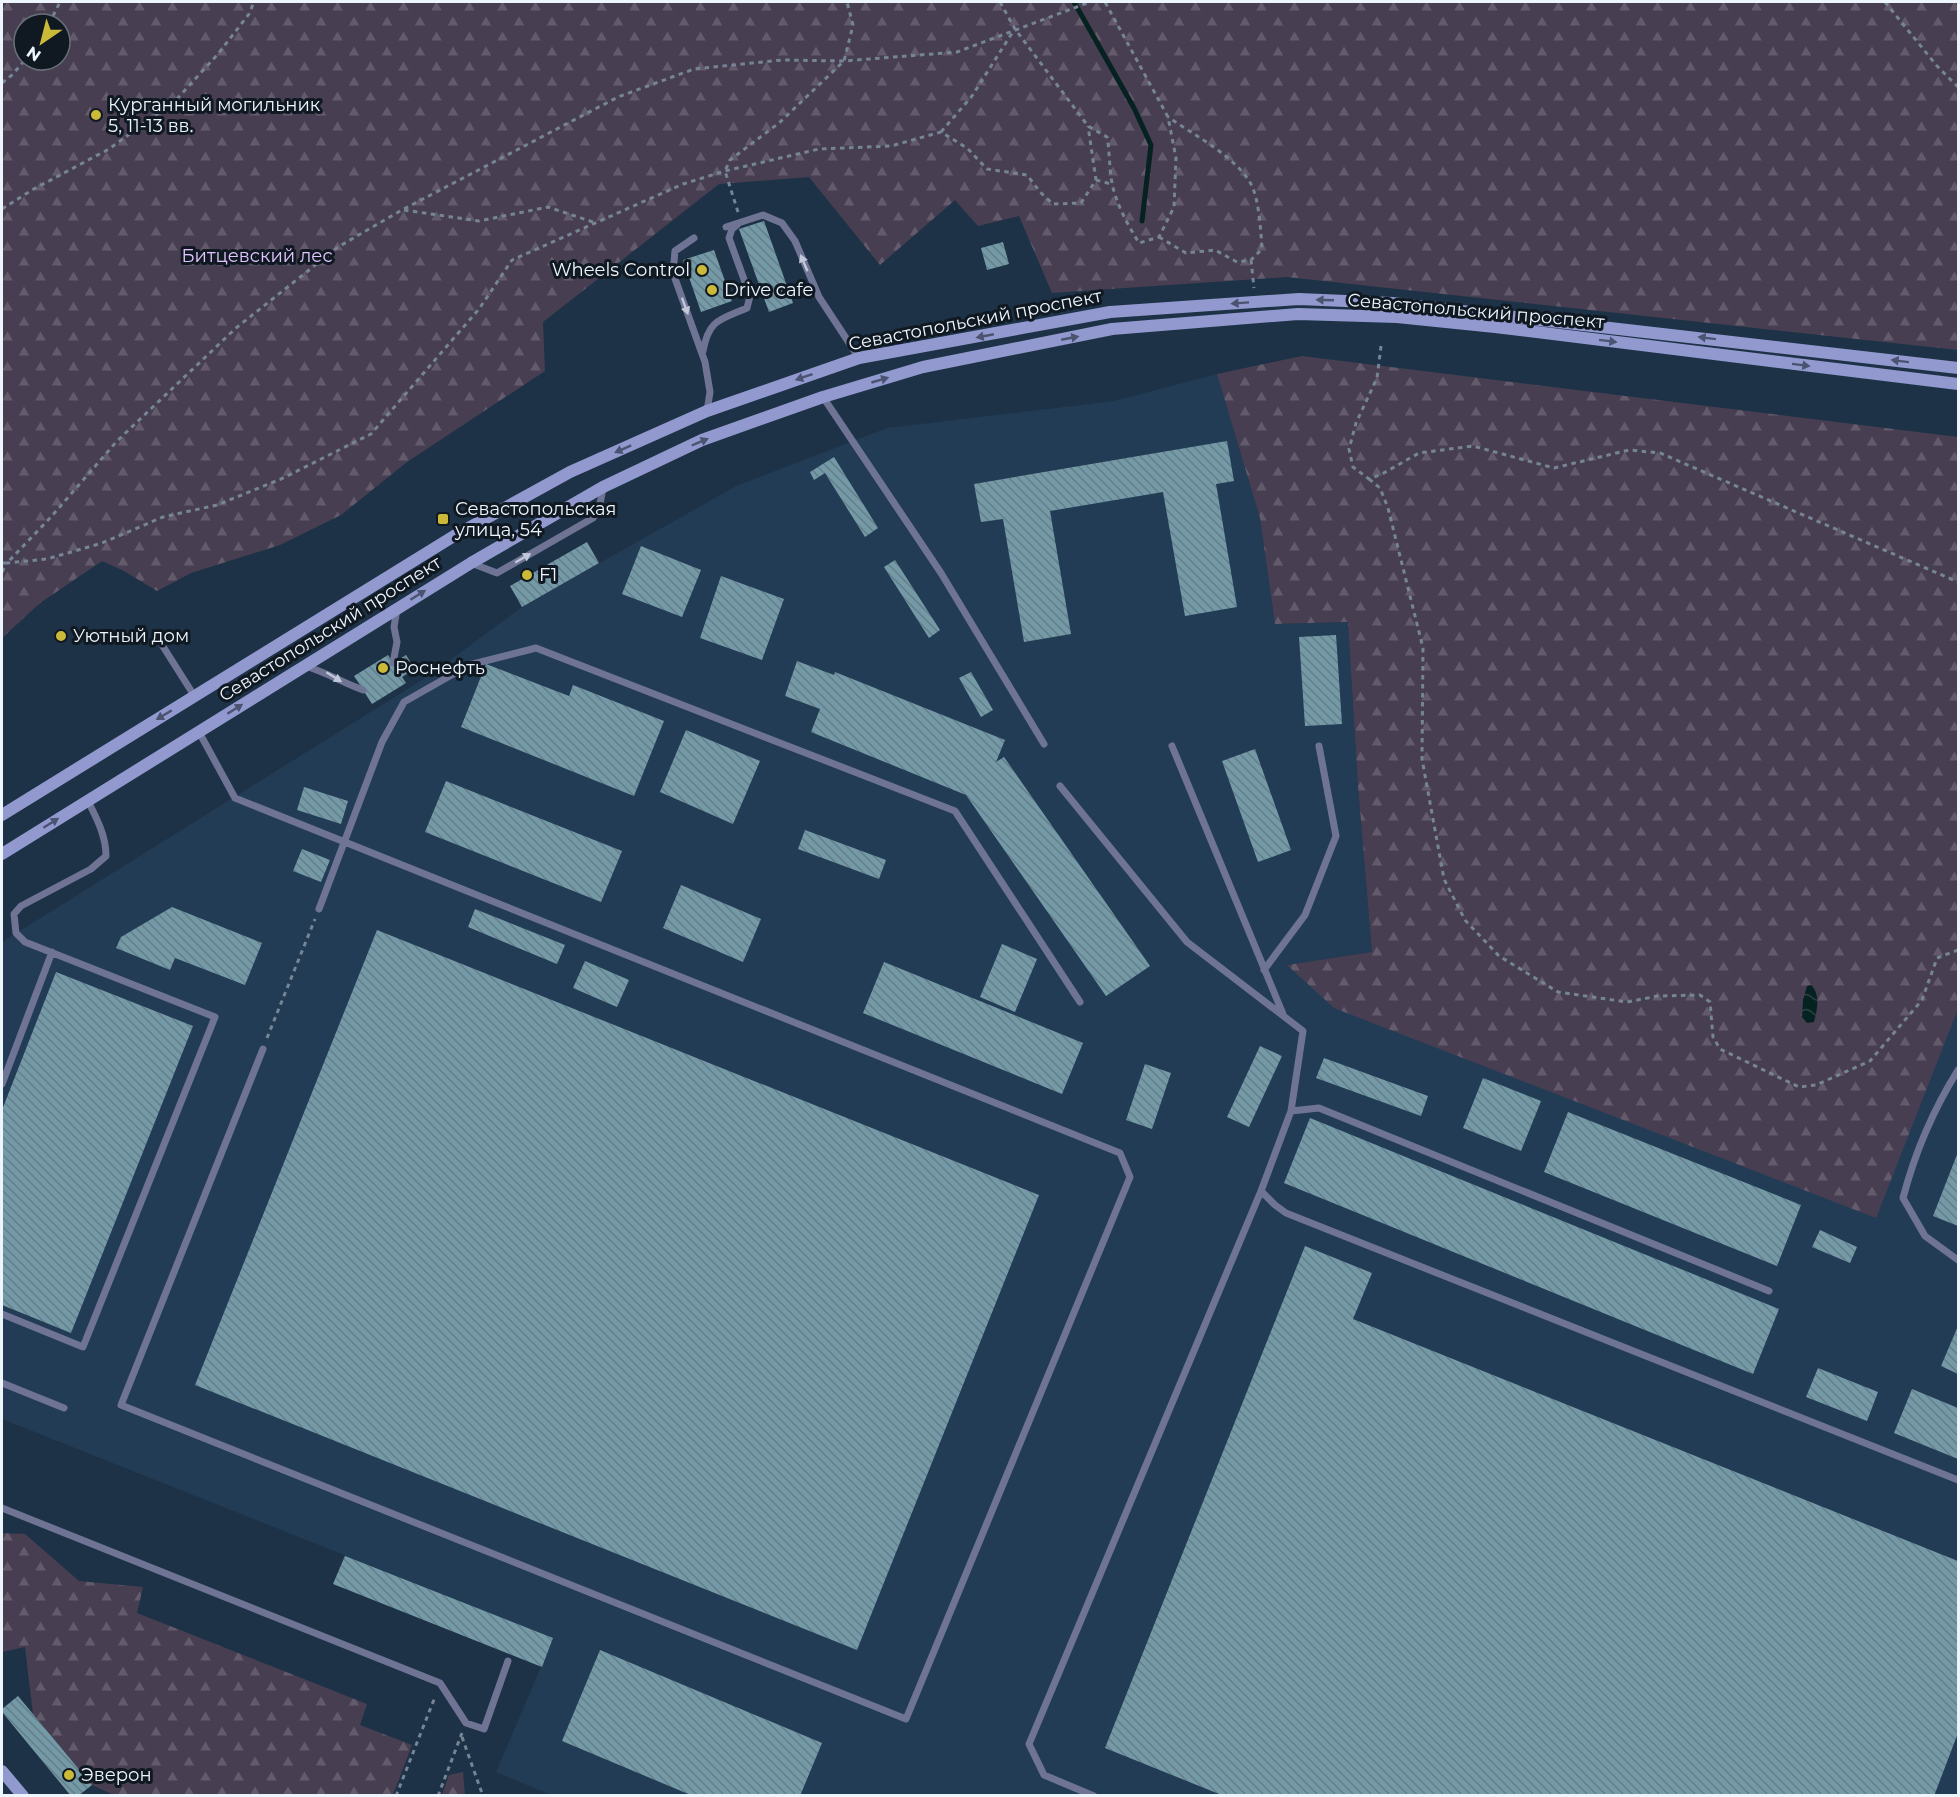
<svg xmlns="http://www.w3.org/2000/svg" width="1960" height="1797" font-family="Montserrat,sans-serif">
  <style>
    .built { fill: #223c55 }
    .forest { fill: url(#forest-firs); fill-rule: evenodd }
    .water { fill: url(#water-waves) }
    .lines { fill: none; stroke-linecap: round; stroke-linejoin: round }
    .stream { stroke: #052120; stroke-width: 5 }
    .building { fill: url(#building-back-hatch) }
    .path { stroke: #758594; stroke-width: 3; stroke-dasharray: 4.5 4.5; stroke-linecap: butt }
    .lane { stroke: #6f7495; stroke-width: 7 }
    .secondary { stroke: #9299cf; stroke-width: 12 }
    .oneway { fill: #c1c8d9 }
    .oneway2 { fill: #4a5370 }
    .poi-dot { fill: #cbba39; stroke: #101922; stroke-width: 2 }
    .labels { text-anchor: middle; stroke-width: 6; stroke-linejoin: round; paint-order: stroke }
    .poi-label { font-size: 18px; fill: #edf5fd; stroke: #101922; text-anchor: start }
    .park-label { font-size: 18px; fill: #e1c3fe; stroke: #101922 }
    .street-label { font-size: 18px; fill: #edf5fd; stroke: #101922 }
  </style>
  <defs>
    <pattern id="forest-firs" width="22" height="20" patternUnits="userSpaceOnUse" patternTransform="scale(1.5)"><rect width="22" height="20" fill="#483e52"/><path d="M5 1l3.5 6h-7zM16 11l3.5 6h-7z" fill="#635a6c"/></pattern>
    <pattern id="water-waves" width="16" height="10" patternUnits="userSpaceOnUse" patternTransform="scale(1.5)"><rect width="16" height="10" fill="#052120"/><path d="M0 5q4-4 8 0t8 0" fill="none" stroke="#2a4241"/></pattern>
    <pattern id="building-back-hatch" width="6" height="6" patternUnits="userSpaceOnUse" patternTransform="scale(1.5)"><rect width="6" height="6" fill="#759aa7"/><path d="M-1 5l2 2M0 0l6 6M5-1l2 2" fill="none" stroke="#657e87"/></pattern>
  </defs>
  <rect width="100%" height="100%" fill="#1d3246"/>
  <path class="built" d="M 1217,374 L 1260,518 L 1275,624 L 1348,622 L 1358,786 L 1372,952 L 1288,965 L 1875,1218 L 1958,1009 L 1958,1795 L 551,1795 L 496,1772 L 541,1667 L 333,1584 L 344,1555 L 2,1419 L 2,942 L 430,675 L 522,607 L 736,486 L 887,428 L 1114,401 Z"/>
  <path class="forest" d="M 2,2 L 1958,2 L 1958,350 L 1287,277 L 1052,293 L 1019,216 L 978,226 L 955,200 L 880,265 L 809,177 L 719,184 L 543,322 L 545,371 L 407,462 L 341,515 L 280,545 L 191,573 L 157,591 L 124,571 L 102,561 L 40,603 L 2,638 ZM 24,24 L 60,24 L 60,60 L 24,60 Z
    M 1302,356 L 1958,437 L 1958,1009 L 1876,1218 L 1334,1008 L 1287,965 L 1372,952 L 1358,786 L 1348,622 L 1275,624 L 1260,518 L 1217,374 Z
    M 2,1533 L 25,1534 L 79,1581 L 143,1587 L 137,1613 L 367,1704 L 360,1725 L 412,1745 L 393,1795 L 116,1796 L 92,1785 L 33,1714 L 25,1647 L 2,1652 Z
    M 463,1772 L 465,1795 L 442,1795 L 449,1775 Z"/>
  <path class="water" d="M 1811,985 C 1821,995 1817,1010 1814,1022 L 1807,1023 L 1802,1017 L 1803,1000 L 1807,986 Z"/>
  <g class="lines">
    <path class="stream" d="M 1074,2 L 1134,108 L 1151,145 L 1142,221"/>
  </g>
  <path class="building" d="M 764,221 L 793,303 L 769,312 L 739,229 Z
    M 1003,242 L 1009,264 L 987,270 L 981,248 Z
    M 714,250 L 732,301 L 701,312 L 683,260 Z
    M 1227,441 L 1234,481 L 1216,484 L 1237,607 L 1185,616 L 1163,492 L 1050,511 L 1071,634 L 1024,642 L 1003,519 L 981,522 L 974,484 Z
    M 834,457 L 878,528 L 865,537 L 825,473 L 814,480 L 810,472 Z
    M 587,542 L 599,563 L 522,607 L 510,586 Z
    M 641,546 L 701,570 L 682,617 L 622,594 Z
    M 895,560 L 940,630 L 929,638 L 884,567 Z
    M 721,576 L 784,599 L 762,660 L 700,638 Z
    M 1336,635 L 1342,724 L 1305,726 L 1299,637 Z
    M 388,655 L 393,663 L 406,655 L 415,669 L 402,677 L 406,683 L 372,704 L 354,676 Z
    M 797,661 L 834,675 L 835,672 L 1005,740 L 996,762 L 1004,757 L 1150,966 L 1106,996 L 966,795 L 811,732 L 820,709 L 785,696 Z
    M 486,664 L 569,696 L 573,685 L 664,721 L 634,796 L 461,727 Z
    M 971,672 L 993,710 L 981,717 L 959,678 Z
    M 686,730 L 760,761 L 733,824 L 660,792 Z
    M 1255,749 L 1291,850 L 1258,862 L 1222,761 Z
    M 446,781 L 622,851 L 601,902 L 425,832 Z
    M 304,787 L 348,801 L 341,824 L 297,810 Z
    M 805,830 L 886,860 L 879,879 L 798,849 Z
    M 302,849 L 330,860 L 321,882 L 293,871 Z
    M 681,885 L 761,919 L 743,962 L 663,928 Z
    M 172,907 L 262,943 L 245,985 L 175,958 L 170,970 L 116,948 L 121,937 Z
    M 475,909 L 565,945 L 557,964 L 468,927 Z
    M 377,930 L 1039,1195 L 857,1650 L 195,1385 Z
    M 1002,944 L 1037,959 L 1015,1012 L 980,997 Z
    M 585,961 L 629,980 L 617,1007 L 573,988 Z
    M 884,962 L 1083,1043 L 1062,1094 L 863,1013 Z
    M 56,972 L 193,1026 L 71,1333 L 2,1305 L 2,1110 Z
    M 1260,1046 L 1282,1056 L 1249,1127 L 1227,1117 Z
    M 1324,1058 L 1428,1096 L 1421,1116 L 1316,1078 Z
    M 1145,1064 L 1171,1073 L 1152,1129 L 1126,1120 Z
    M 1483,1078 L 1541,1101 L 1521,1151 L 1463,1128 Z
    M 1568,1112 L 1801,1205 L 1777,1266 L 1544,1172 Z
    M 1310,1118 L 1779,1309 L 1753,1374 L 1284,1183 Z
    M 1958,1152 L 1958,1226 L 1933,1216 Z
    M 1820,1230 L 1857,1247 L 1850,1263 L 1812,1247 Z
    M 1305,1246 L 1372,1273 L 1353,1319 L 1958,1561 L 1958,1733 L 1934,1796 L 1224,1796 L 1105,1748 Z
    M 1958,1326 L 1958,1374 L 1941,1366 Z
    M 1818,1368 L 1878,1392 L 1867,1421 L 1806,1397 Z
    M 1912,1389 L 1958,1408 L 1958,1459 L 1894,1433 Z
    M 345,1556 L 553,1638 L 542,1667 L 333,1584 Z
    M 600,1650 L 822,1743 L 800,1796 L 693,1796 L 562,1741 Z
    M 18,1696 L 92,1785 L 78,1796 L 71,1796 L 2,1712 L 2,1709 Z"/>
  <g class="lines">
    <path class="path" d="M 1000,2 L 1015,29 L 1088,126 L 1107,137 C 1110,152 1109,168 1112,183 C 1116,204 1128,225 1139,243 L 1159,237 L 1174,207 L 1176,158 L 1168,117 L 1105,2
      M 1885,2 L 1937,66 L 1958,87
      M 49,24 L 60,2
      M 2,83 L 12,75 L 25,60
      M 941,132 L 972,96 L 1014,30
      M 1096,180 L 1111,184
      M 2,209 L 32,190 L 109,149 L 176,100 L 218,54 L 249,14 L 254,2
      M 404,210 L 479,221 L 548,207 L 596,223
      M 738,212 L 725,171 L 730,160 L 779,123 L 844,61 L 853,25 L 847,2
      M 1159,237 L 1186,253 L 1215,250 L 1237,262 L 1251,260 L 1262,249 C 1261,232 1259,199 1251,184 C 1235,156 1194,135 1168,117
      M 1251,260 L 1254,288
      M 1381,346 L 1377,378 L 1356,423 L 1349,449 L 1353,467 L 1369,479 L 1382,474 L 1419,453 L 1473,446 L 1554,468 L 1629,450 L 1660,453 L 1958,582
      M 1369,479 L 1380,488 L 1388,508 L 1423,648 L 1422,759 L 1444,879 L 1465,920 L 1499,956 L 1558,992 L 1627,1002 L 1658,996 L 1700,995 L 1710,1002 L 1713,1037 L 1720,1049 L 1799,1087 L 1816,1085 L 1870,1061 L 1922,1000 L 1937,958 L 1958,950
      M 2,563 L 7,563 L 51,517 L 117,441 L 236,328 L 338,247 L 402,210 L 618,97 L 694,69 L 782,60 L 844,61 L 957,52 L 1090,2
      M 2,572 L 7,563 L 47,559 L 102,543 L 163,517 L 217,505 L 281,479 L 371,434 L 479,309 L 512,260 L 683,184 L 725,171 L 819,149 L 891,146 L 941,132 L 967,148 L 987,169 L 1027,175 L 1040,192 L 1053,204 L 1081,203 L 1096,180 L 1088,126
      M 267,1038 L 315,919
      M 462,1737 L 483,1796
      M 396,1796 L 435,1697
      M 438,1796 L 462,1733"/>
    <path class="lane" d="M 726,227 L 763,215 L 782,223 L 795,241 L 819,297 L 859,358
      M 694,238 L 675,251 L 673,273 L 705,362 L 710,392 L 707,411
      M 703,351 C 709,319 720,320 747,308 L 750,296 L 729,238 L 732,229 L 737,225
      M 823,397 L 941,573 L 1044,744
      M 471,563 L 497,573 L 593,518 L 599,509 L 603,488
      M 157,637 L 195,697
      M 393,663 L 397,642 L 394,627 L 397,609
      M 305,666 C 326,672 343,683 363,690
      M 199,732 L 235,798 L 1120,1153 L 1130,1177 L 906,1719 L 121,1405 L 263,1049
      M 1172,746 L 1283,1014
      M 1060,786 L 1187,942 L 1303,1031 L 1291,1111
      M 319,909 L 382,742 L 404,702 L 469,665 L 536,648 L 955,811 L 1080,1002
      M 1264,970 L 1305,915 L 1336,836 L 1319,746
      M 1958,1070 C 1933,1110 1915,1152 1903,1198 L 1925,1236 L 1958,1260
      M 2,1084 L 52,952
      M 1769,1291 L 1319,1108 L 1291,1111 L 1261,1191 L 1275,1205 L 1286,1213 L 1958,1480
      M 2,1314 L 83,1347 L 215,1017 L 25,942 L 16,933 L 14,914 L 21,906 L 91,869 L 106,856 C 106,836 97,819 88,801
      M 2,1383 L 64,1408
      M 2,1508 L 440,1683 L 466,1723 L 484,1729 L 508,1661
      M 1094,1796 L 1044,1775 L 1029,1744 L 1261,1191"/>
    <path class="secondary" d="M 2,815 L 454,536 L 570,472 L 707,411 L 859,358 L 1110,312 L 1299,299 L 1392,303 L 1958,368
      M 2,854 L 471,563 L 603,487 L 702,440 L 823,397 L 923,367 L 1112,329 L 1298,314 L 1397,317 L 1495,327 L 1958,384
      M 2,1771 L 23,1796"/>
  </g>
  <defs><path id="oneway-solid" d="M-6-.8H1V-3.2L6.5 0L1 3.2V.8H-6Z" transform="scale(1.5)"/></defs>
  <g class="oneway">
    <use href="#oneway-solid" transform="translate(804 263) rotate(-113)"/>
    <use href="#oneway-solid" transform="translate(685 306) rotate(70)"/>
    <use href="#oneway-solid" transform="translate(523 558) rotate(-30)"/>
    <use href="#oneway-solid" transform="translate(334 677) rotate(32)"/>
  </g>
  <g class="oneway2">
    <use href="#oneway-solid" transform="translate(1325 300) rotate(-178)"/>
    <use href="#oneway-solid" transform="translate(1240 303) rotate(176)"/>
    <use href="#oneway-solid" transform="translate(985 336) rotate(169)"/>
    <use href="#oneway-solid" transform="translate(1070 338) rotate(-11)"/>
    <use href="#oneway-solid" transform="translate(1707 338) rotate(-173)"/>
    <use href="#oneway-solid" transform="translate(1608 341) rotate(7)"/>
    <use href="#oneway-solid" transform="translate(1900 361) rotate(-173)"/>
    <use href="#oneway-solid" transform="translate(1801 365) rotate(7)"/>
    <use href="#oneway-solid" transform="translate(804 377) rotate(161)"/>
    <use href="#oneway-solid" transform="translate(880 380) rotate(-16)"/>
    <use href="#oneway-solid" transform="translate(700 442) rotate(-23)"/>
    <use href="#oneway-solid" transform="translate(623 449) rotate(156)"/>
    <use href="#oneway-solid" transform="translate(418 595) rotate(-32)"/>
    <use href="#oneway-solid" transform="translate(235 709) rotate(-32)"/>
    <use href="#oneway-solid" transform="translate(164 715) rotate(149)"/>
    <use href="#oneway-solid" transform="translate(51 823) rotate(-32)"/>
  </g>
  <g class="poi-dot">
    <circle cx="96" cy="115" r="6"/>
    <circle cx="702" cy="270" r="6"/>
    <circle cx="712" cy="290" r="6"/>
    <rect x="437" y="513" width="12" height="12" rx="3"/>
    <circle cx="527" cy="575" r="6"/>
    <circle cx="61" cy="636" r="6"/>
    <circle cx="383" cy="668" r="6"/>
    <circle cx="69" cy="1775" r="6"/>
  </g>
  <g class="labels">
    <g class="poi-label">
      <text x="108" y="111">Курганный могильник<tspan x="108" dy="21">5, 11-13 вв.</tspan></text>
      <text x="690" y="276" text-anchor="end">Wheels Control</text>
      <text x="724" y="296">Drive cafe</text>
      <text x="455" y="515">Севастопольская<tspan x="455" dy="21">улица, 54</tspan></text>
      <text x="539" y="581">F1</text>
      <text x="73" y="642">Уютный дом</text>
      <text x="395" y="674">Роснефть</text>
      <text x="81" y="1781">Эверон</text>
    </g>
    <g class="park-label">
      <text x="257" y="262">Битцевский лес</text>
    </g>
    <g class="street-label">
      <text transform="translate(1476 311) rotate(5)" y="6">Севастопольский проспект</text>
      <text transform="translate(975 320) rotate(-11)" y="6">Севастопольский проспект</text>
      <text transform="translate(330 629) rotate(-32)" y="6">Севастопольский проспект</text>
    </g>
  </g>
  <rect width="1960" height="1797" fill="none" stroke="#edf5fd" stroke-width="6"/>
  <g transform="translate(42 42) rotate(215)"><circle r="28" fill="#101922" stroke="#68717a" stroke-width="1.5"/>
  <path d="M0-4.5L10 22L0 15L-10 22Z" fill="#cbba39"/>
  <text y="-9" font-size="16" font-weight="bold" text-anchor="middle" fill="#edf5fd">N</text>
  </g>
</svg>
